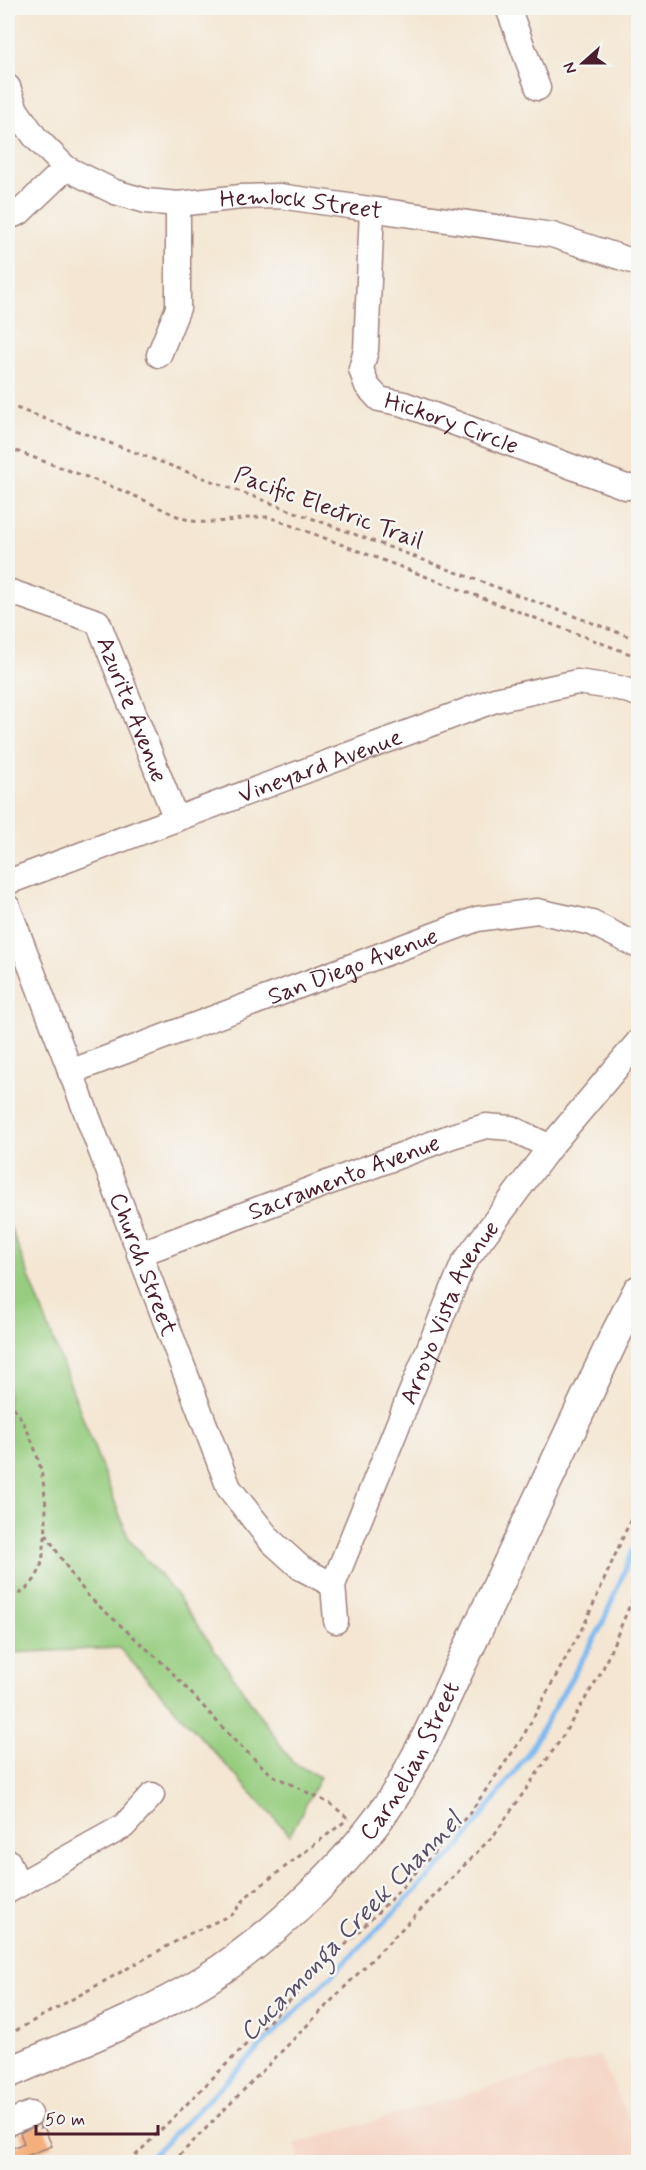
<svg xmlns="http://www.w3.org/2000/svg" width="646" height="2170" font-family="Mynerve,sans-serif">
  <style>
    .built { fill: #f5d3c2 }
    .green { fill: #96cd7f; stroke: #707655; stroke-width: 1.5 }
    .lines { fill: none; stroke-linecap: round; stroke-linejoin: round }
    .stream { stroke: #7ebaf1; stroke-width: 5 }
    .building { fill: #f3af7c }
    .minor-casing { stroke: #9f827e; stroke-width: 27 }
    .major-casing { stroke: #9f827e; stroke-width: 33 }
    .path { stroke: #9f827e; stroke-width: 3; stroke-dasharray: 4.5 4.5; stroke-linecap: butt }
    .minor { stroke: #fff; stroke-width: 24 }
    .major { stroke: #fff; stroke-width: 30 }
    .labels { text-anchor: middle; stroke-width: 5; stroke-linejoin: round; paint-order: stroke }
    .street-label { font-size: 24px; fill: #4a1f2b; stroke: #f6f6f2 }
    .water-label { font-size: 26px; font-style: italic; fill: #5a4e66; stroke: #f6f6f2 }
  </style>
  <rect width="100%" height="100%" fill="#f6f6f2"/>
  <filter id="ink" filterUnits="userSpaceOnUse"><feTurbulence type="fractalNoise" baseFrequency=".0167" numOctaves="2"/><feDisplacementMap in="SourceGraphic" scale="12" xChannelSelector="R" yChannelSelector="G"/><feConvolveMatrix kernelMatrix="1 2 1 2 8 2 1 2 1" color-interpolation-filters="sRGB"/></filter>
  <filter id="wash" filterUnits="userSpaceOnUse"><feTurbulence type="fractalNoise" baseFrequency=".008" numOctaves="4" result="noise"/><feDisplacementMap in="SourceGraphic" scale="24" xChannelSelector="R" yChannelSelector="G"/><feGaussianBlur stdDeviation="1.35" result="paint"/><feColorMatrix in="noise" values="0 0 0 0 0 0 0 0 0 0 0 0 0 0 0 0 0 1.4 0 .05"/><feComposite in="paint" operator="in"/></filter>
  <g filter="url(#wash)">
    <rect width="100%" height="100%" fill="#f4e6d2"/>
    <path class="built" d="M 599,2056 L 638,2136 L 638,2162 L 301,2162 L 295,2144 Z"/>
    <path class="green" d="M 8,1221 L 129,1539 L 178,1597 L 293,1763 L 320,1777 L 290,1835 L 119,1648 L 8,1653 Z"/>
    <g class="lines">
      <path class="stream" d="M 146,2162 L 460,1846 L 527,1755 L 601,1627 L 638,1538"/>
    </g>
    <g id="blocks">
      <path class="building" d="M 39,2124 L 40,2128 L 44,2127 L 52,2146 L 8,2163 L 8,2150 L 24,2143 L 20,2133 Z"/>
    </g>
  </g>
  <g filter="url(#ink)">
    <use href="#blocks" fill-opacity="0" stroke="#9f827e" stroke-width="1.5"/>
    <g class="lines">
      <defs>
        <g id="minor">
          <path d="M 508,8 L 538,88"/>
          <path id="s1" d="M 8,87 L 16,110 L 35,137 L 66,168 L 115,192 L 146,201 L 178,204 L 241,197 L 279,196 L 552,235 L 638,263"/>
          <path id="s2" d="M 372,210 L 366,350 L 361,369 L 367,386 L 379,399 L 404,404 L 626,487 L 638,487"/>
          <path d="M 8,217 L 19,213 L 66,168"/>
          <path d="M 159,355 L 178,308 L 178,204"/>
          <path id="s3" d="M 8,591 L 98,622 L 176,819"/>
          <path id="s4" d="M 8,882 L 495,700 L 577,682 L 619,688 L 638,694"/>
          <path id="s5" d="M 8,907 L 229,1488 L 270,1540 L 301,1568 L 333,1585"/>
          <path id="s6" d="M 70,1072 L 477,919 L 537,911 L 592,923 L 638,946"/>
          <path id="s7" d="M 139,1254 L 452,1136 L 486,1126 L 511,1128 L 550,1147"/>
          <path id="s8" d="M 336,1621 L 333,1585 L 463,1264 L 550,1147 L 638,1042"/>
          <path d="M 8,1861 L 18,1885"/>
          <path d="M 8,1891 L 124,1826 L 152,1795"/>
          <path d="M 8,2123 L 30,2114"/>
        </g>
        <g id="major">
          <path id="s9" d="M 8,2073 C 74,2044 143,2018 205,1980 C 274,1937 362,1852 403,1782 C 411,1767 419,1752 427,1737 L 613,1340 L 638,1291"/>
        </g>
      </defs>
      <use href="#minor" class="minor-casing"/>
      <use href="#major" class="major-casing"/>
      <path class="path" d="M 8,405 L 638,640
        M 8,448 C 50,464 95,479 137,497 C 157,505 178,520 200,522 C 223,524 246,516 269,517 L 638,657
        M 8,1400 C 40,1438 51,1498 44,1546 C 43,1556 42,1568 36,1577 C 30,1588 18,1595 8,1600
        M 46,1534 L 73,1577 L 90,1598 L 167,1667 L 236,1742 L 272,1775 L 331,1804 L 349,1819
        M 8,2035 L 189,1934 L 233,1914 L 247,1896 L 348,1819
        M 129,2162 L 395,1895 L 469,1814 L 521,1740 L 586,1621 L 638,1503
        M 173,2162 L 494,1835 L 559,1742 L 601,1673 L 638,1586"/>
      <use href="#minor" class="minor"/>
      <use href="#major" class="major"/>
    </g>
  </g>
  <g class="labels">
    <g class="street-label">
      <text dy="8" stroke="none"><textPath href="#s1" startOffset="344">Hemlock Street</textPath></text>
      <text dy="8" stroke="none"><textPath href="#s2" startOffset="272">Hickory Circle</textPath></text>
      <text transform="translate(329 507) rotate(20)" y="8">Pacific Electric Trail</text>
      <text dy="8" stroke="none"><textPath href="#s3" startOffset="189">Azurite Avenue</textPath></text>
      <text dy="8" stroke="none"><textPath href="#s4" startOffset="333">Vineyard Avenue</textPath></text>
      <text dy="8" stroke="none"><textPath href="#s6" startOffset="302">San Diego Avenue</textPath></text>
      <text dy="8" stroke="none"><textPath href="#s7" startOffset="219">Sacramento Avenue</textPath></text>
      <text dy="8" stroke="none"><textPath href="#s5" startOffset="382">Church Street</textPath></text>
      <text dy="8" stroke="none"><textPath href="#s8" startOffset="333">Arroyo Vista Avenue</textPath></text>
      <text dy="8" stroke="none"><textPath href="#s9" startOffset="522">Carnelian Street</textPath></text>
    </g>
    <g class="water-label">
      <text transform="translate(350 1926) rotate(-46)" y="9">Cucamonga Creek Channel</text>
    </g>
  </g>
  <rect width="646" height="2170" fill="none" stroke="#f6f6f2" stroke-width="30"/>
  <g transform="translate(583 63) rotate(249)" stroke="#f6f6f2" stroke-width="4.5" paint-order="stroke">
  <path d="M0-4.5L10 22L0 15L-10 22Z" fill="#4a1f2b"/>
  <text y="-9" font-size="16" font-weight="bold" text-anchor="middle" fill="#4a1f2b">N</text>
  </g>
  <path d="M36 2125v9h122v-9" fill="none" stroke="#4a1f2b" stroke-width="3"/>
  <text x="45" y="2125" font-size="18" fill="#4a1f2b" stroke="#f6f6f2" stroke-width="4.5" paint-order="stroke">50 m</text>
</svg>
